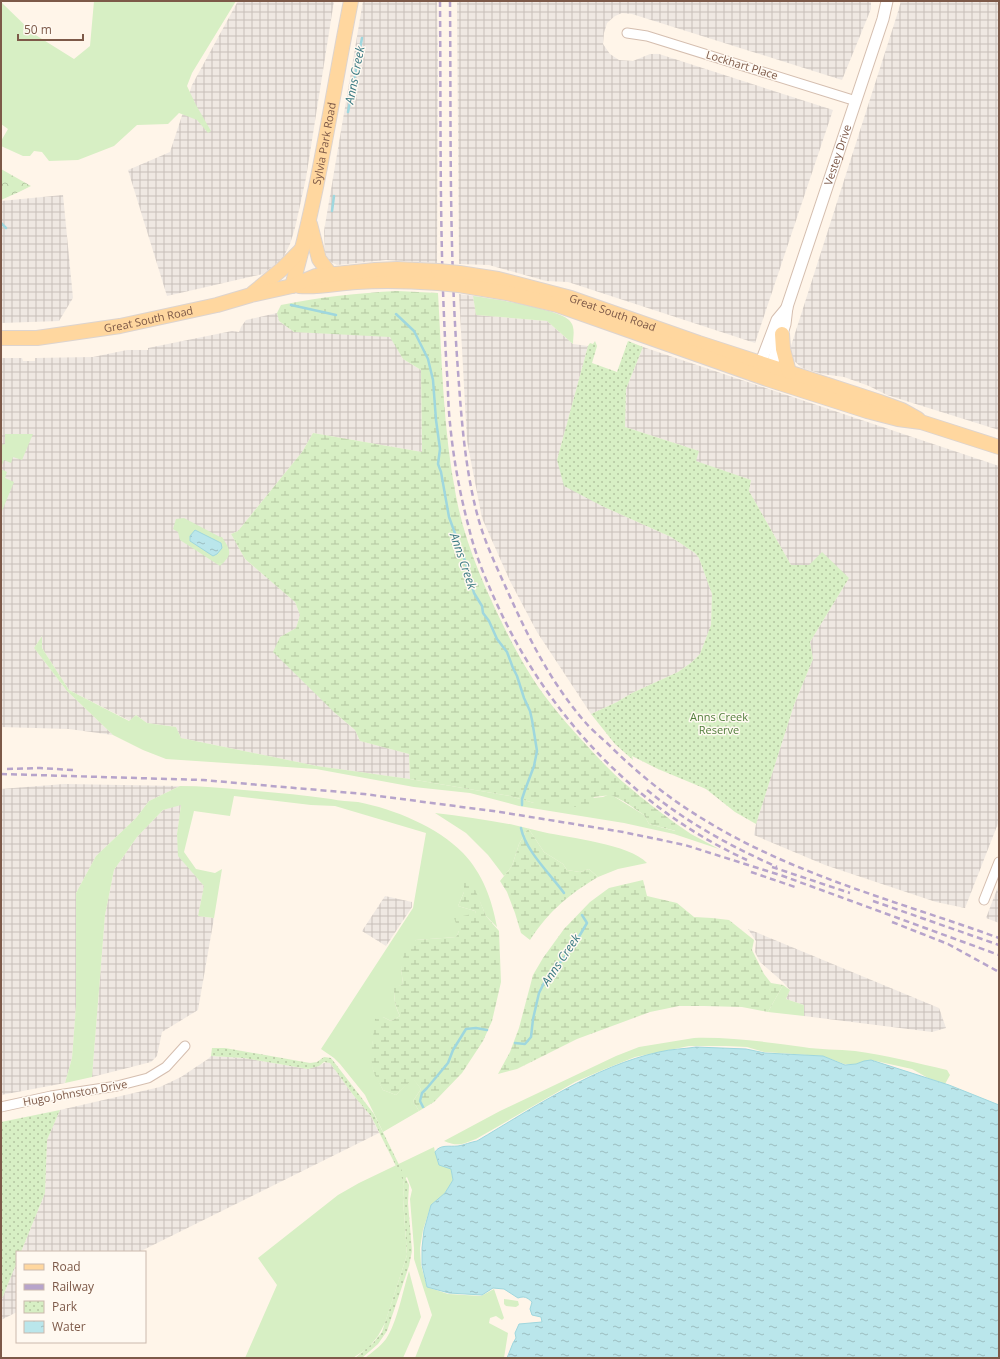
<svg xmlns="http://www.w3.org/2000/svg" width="1000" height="1359" font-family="'Open Sans',sans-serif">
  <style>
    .industrial { fill: url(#industrial-grid) }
    .grass { fill: #d7efc4 }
    .forest { fill: url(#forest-crowns) }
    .wetland { fill: url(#wetland-marsh) }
    .park { fill: url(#park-dots) }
    .water { fill: url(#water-ripples); stroke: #9fd7de }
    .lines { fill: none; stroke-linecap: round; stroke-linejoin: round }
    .stream { stroke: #9fd7de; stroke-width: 2.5 }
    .minor-casing { stroke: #d5beaf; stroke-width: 11 }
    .tertiary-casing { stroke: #d5beaf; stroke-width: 13 }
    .primary-casing { stroke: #ddd4cf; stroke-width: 16 }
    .minor { stroke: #fff; stroke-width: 9 }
    .tertiary { stroke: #fff; stroke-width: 11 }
    .primary { stroke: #ffd79f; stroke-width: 14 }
    .rail { stroke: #b7a4cb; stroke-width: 2.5; stroke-dasharray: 6 4; stroke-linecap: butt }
    .primary-bridge-casing { stroke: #ddd4cf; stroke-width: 16; stroke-linecap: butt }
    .primary-bridge { stroke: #ffd79f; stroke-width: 14 }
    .labels { text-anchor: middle; stroke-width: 3; stroke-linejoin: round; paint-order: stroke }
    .street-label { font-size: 11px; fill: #7d5948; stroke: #fff9f1 }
    .park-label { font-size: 11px; fill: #527e3c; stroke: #fff9f1 }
    .water-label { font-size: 12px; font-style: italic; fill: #3a7a83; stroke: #fff9f1 }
  </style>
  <defs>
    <pattern id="industrial-grid" width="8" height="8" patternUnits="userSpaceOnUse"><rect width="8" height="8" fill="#efe8e2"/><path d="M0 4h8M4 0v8" fill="none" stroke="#c7bfb9"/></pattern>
    <pattern id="forest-crowns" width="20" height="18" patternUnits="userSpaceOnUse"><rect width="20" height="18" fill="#d7efc4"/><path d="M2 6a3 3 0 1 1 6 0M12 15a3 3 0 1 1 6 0" fill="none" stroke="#b4c5a1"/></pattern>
    <pattern id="wetland-marsh" width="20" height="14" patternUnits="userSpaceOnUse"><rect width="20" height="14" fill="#d7efc4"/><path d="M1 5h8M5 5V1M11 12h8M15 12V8" fill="none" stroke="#b4c5a1"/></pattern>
    <pattern id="park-dots" width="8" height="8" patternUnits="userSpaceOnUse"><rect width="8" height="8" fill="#d7efc4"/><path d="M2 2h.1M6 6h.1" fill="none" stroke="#b4c5a1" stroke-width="1.8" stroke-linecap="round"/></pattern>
    <pattern id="water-ripples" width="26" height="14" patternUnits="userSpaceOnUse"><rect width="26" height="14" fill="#bae6eb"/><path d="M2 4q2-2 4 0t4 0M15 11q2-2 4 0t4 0" fill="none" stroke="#9cbdc0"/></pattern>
  </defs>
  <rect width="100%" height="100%" fill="#fff5e9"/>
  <path class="industrial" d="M 238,1 L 334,1 L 306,178 L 295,228 L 290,244 L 283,258 L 263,274 L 167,296 L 128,170 L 170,152 L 192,85 Z
    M 363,1 L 437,1 L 438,59 L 437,263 L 386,260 L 337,265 L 329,261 L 325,252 L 324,231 Z
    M 457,1 L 871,1 L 871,9 L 842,80 L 632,14 L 622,13 L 615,16 L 607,23 L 604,33 L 603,44 L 610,54 L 619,60 L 633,61 L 650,54 L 659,54 L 833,110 L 755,343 L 568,282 L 546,281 L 489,265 L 459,264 Z
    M 901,1 L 999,1 L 999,430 L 887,395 L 869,386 L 844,377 L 822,374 L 802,368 L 793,360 L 790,349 L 897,15 Z
    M 63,195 L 73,298 L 59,321 L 1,323 L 1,201 Z
    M 459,294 L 473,296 L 476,315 L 547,321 L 573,344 L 588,346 L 557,460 L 602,506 L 671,537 L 695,553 L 699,558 L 712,594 L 711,625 L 700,654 L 692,662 L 678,672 L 632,693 L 617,702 L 591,714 L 537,632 L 510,581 L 482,518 L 467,441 Z
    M 277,313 L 279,321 L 294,332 L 390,336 L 403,359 L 421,370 L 422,452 L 313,433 L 302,452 L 238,531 L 231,534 L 245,559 L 295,602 L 300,615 L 296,628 L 280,637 L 335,713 L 355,730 L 360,741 L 409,754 L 410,779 L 317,766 L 181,738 L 176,727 L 147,723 L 136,715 L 130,721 L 69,690 L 42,648 L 42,636 L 34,648 L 67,691 L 113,735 L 69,729 L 1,727 L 1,358 L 22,358 L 23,361 L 35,361 L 35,358 L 93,357 L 127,350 L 148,350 L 148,348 L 232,331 L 239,332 L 241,327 L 246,320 Z
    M 643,347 L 999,466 L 999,821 L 965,908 L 936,902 L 825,865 L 754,835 L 756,824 L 794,705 L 813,659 L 810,642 L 849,578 L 809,565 L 791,565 L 749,491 L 751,480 L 695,461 L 699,451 L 625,427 L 626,389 Z
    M 64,784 L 180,786 L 149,801 L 136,818 L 96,856 L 76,893 L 76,1006 L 72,1058 L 65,1083 L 1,1095 L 1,789 Z
    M 181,804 L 177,834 L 179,856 L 204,886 L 198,916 L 214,918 L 198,1010 L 162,1032 L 157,1056 L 151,1062 L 92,1077 L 105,915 L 114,870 L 137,837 L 163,810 Z
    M 999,884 L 999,923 L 986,918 Z
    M 385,896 L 412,902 L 412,907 L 386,946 L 362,931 Z
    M 748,929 L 939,1008 L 946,1028 L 932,1032 L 804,1016 L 804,1005 L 786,999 L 790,990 L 783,982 L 760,962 L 755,952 L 756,941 Z
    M 211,1056 L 244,1058 L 308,1069 L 327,1062 L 330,1063 L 354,1096 L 371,1116 L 379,1133 L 139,1252 L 21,1252 L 45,1193 L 47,1140 L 60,1110 L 160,1087 L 181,1077 L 208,1059 Z
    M 17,1262 L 17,1312 L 1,1320 L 1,1301 Z"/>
  <path class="grass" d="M 94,1 L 236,1 L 192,73 L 187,86 L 196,105 L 211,131 L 208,133 L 197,120 L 179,113 L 168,124 L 137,125 L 114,146 L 78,160 L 49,161 L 42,152 L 34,151 L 30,156 L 23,156 L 1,146 L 1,141 L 8,129 L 1,124 L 1,2 L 34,34 L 74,59 L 90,46 Z
    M 473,296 C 491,298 557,309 569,320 C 576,327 573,335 573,344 L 547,321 L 476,315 Z
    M 5,434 L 33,434 L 22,460 L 13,457 L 11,463 L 4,460 L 1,468 L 1,445 L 5,444 Z
    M 1,469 L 7,472 L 5,478 L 14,482 L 2,511 Z
    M 184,518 L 220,537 L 222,537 C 231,551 233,554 220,566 L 180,540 L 178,532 L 173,529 L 176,519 Z
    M 42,636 L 42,648 L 69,690 L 129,721 L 136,715 L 147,723 L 176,727 L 181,738 L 317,766 L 410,779 L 510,796 L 534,803 L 603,797 L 610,794 L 644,815 L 649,824 L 675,831 L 675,823 L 691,834 L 719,849 L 674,834 L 624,823 L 519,806 L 470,793 L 414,787 L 316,769 L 166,759 L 143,750 L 113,735 L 67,691 L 34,648 Z
    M 180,786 C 201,786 222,788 244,790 C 273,792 302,795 331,799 C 340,801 349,801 358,802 C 394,809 438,827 463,853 C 483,874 492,900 497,927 L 486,916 L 480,902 L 464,882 L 464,892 L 458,906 L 475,911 L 476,913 L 459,931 L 456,937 L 416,940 L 401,968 L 403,984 L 394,988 C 394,998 395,1007 400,1016 L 391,1021 L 383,1017 L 374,1035 L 372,1046 L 373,1070 L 383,1090 L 396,1095 L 413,1078 L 421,1089 L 413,1101 L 419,1111 L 383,1132 L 365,1095 L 340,1064 L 334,1058 L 321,1049 L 413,908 L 426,833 L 335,806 L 311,805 L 234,796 L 230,816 L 194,811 L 184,852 L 196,869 L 215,873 L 222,869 L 214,918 L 198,916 L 204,886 L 178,856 L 177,834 L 181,805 L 163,810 L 137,837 L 114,870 L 105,915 L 92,1077 L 65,1083 L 72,1058 L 76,1006 L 76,893 L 96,856 L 136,818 L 149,801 Z
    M 435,813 C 461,816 488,820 514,825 C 524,827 533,830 543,832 C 570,838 629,844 647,863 L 618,869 L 598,877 L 589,869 L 580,872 L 567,870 L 563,864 L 544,852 L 528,828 L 519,844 L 512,866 L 504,876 L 488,855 L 466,833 Z
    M 783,985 L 790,990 L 786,999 L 804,1005 L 804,1016 L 768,1012 Z
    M 694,1038 C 731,1037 767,1042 803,1047 C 820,1050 838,1049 855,1051 C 886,1055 917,1063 947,1070 L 950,1075 L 945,1084 L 928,1078 L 912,1069 L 871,1060 L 856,1064 L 844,1064 L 823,1056 L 764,1052 L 747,1047 L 726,1046 L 689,1046 L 635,1057 L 605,1069 L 575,1082 L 476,1139 C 463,1144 458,1147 444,1141 L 500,1111 L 616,1056 L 639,1047 Z
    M 434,1147 L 435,1152 L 451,1168 L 453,1180 L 445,1193 L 431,1205 L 423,1230 L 420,1248 L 421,1265 L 427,1287 L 448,1294 L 481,1296 L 494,1289 L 504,1318 L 502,1320 L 496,1316 L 490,1318 L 489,1323 L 508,1333 L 504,1358 L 415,1358 L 432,1315 L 414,1259 L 414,1248 L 410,1199 L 412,1190 L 407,1177 L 403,1180 L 404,1186 L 403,1199 L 407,1255 L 385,1323 L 378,1336 L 369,1347 L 353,1358 L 245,1358 L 277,1285 L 258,1258 L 338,1195 L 359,1183 Z
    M 409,1271 L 421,1317 L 403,1358 L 365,1358 C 372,1352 380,1347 386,1339 C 397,1323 403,1290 409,1271 Z
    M 504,1299 L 518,1301 L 519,1305 L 516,1307 L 506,1306 L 504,1304 Z"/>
  <path class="forest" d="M 1,169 L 31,186 L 19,192 L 1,200 Z"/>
  <path class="wetland" d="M 397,291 L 438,293 C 442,361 443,429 456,496 C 465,544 485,589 507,633 C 518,654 530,676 544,695 C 558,714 574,732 590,749 C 602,762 615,776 629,787 C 644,800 659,811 675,823 L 676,831 L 649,824 L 644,815 L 625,802 L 611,795 L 594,797 L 586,808 L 534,803 L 510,796 L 410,779 L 409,754 L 360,741 L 355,730 L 335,713 L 273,652 L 280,637 L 296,628 L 300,615 L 295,602 L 245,559 L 231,534 L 238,531 L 302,452 L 313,433 L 422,452 L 421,370 L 403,359 L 390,337 L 294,332 L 279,321 L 277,313 L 281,305 C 320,297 358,293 397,291 Z
    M 528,828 L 544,852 L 563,864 L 567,870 L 580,872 L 589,869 L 598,877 C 568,895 549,911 530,940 L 521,933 L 515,913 L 507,892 L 500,881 L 512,866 L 519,844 Z
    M 467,879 L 472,882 L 486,916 L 499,931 L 501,982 L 492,1021 L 483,1041 L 462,1073 L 434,1102 L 419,1111 L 413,1101 L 421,1089 L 413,1079 L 396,1095 L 383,1090 C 380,1084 375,1077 373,1070 C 369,1054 374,1035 375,1019 L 383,1017 L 391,1021 L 400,1016 C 395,1006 394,998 394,987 L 403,984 L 401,968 L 405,949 L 416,940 L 456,937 L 459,931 L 454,918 L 476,913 L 475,911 L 458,906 L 464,892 L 464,882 Z
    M 643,880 L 647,896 L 677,903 L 694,917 L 712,918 L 729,920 L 754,940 L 752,950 L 764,974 L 771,983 L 783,985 L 768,1012 L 742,1007 L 704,1006 L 679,1006 L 650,1012 L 577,1039 L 517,1069 L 498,1074 L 510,1052 L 519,1028 L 533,975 L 543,958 L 564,929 L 590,902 L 609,888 Z"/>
  <path class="park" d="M 595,341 L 597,346 L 592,363 L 617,372 L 628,341 L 643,347 L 626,389 L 625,427 L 699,451 L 696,461 L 751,480 L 749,491 L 791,565 L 809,565 L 822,552 L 849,578 L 810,642 L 813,659 L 794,705 L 756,824 L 735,812 L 706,789 L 658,769 L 632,756 L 633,760 L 615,744 L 591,714 L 617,702 L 632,693 L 678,672 L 692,662 L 700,654 L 711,625 L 712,594 L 699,558 L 695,553 L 671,537 L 602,506 L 564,486 L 557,460 L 588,346 L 590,343 L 593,344 Z
    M 212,1048 L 225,1048 L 310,1063 L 317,1062 L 324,1057 L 331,1058 L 374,1114 L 409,1185 L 408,1203 L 412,1251 L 409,1266 L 387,1331 L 378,1344 L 362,1358 L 355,1358 L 373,1343 L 382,1332 L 407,1255 L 403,1198 L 404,1186 L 403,1180 L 371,1116 L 354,1096 L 330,1063 L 324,1062 L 319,1066 L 308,1069 L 244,1058 L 211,1056 Z
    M 60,1110 L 47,1140 L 45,1193 L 21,1252 L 17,1252 L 17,1262 L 1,1301 L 1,1122 Z"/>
  <path class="water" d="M 195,530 L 221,543 L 222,548 L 217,554 L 213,556 L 190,541 L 190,536 Z
    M 696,1047 L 746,1049 L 765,1053 L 823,1056 L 845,1065 L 856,1064 L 864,1061 L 871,1060 L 949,1085 L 999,1105 L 999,1358 L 507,1358 L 513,1343 L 516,1338 L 515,1333 L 519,1324 L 542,1322 L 541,1317 L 532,1315 L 530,1309 L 532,1302 C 527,1297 524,1296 518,1298 L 504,1289 L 493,1288 L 482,1295 L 449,1293 L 427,1287 L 422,1265 L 422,1248 L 424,1230 L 431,1205 L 445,1193 L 453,1180 L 451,1169 L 439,1165 L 435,1152 C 440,1144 449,1147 458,1146 C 464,1145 471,1142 477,1141 C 533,1108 595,1066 659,1052 C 671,1049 684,1049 696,1047 Z"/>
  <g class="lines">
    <path class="stream" d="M 348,112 L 362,38
      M 332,211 L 334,196
      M 1,223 L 6,228
      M 291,305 L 336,315
      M 396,314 L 414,331 L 428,359 L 433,380 L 436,420 L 440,449 L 438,464 L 441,472 L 449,517 L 464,558 L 474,593 L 482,606 L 483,613 L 489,621 L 497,639 L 507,652 L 513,668 L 517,676 L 524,698 L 530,711 L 532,720 L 537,751 L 534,766 L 525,790 L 522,799 L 522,805
      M 521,828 C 525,850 551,875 564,893
      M 515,1043 L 525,1044 L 531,1037 L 533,1019 L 539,993 L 544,983 L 574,945 L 587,923 L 582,915
      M 423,1107 L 420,1101 L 422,1093 L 427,1088 L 448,1063 L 453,1050 L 466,1029 L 476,1028 L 487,1030"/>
    <defs>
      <path id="minor" d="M 627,33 L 647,36 L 856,101
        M 984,900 L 999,862
        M 1,1107 L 51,1096 L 117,1086 L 148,1078 L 166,1067 L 185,1046"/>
      <g id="tertiary">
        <path d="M 758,370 L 777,320 L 787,308"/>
        <path id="s1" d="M 769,374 L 785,324 L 787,307 L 883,19 L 887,1"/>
      </g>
      <g id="primary">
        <path d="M 310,224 L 319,259 L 330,274"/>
        <path id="s2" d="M 459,273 L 498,279 L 571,298 L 699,343 L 880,402 L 902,410 L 918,419"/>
        <path d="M 459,285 L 507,293 L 557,305 L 767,379 L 867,411 L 898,419 L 921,422 L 999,447"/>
        <path id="s3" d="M 292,286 C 319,192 332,96 351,1"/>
        <path d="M 299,286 C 318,288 338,283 357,282 C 384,280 411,281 438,283"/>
        <path d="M 253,293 L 282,269 L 301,250"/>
        <path d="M 782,334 L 783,349 L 789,372"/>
        <path id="s4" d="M 1,338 L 37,338 L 120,326 L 217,305 L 251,295 L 292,286 L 316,276 L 375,270 L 397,269 L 438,271"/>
      </g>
    </defs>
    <use href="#minor" class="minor-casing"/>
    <use href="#tertiary" class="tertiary-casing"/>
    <use href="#primary" class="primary-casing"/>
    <use href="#minor" class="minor"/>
    <use href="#tertiary" class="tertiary"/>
    <use href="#primary" class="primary"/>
    <path class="rail" d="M 440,1 C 441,125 439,249 447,373 C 448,386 448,399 449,412 C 452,451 459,491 469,528 C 475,554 485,578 496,602 C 546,713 635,809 747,860
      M 450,1 C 451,120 449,239 457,357 C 461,412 464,468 479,521 C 486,545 497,568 507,590 C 528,637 551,683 585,722 C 591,729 599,736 607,743 C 636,772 668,798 703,819 C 793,875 900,902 999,938
      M 7,769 L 40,768 L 73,770
      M 1,774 L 203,780 L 364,794 L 500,812 L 623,832 L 685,845 L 783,876 L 999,955
      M 647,790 C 686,822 730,846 777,867
      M 772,867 L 850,893
      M 751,872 L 795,887
      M 873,901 L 999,945
      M 892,922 L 948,944 L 999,972"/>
    <defs>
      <path id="primary-bridge" d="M 438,271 L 459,273
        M 438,283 L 459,285"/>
    </defs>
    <use href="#primary-bridge" class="primary-bridge-casing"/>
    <use href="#primary-bridge" class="primary-bridge"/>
  </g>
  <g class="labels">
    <g class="street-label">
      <text transform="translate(742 65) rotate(17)" y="4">Lockhart Place</text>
      <text dy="4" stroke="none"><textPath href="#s3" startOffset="146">Sylvia Park Road</textPath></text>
      <text dy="4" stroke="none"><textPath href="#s1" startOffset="230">Vestey Drive</textPath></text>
      <text dy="4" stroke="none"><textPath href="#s2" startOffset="159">Great South Road</textPath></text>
      <text dy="4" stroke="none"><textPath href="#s4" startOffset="149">Great South Road</textPath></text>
      <text transform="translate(75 1093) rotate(-10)" y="4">Hugo Johnston Drive</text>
    </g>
    <g class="park-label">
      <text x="719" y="721">Anns Creek<tspan x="719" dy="13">Reserve</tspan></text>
    </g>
    <g class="water-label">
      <text transform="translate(355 75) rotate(-79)" y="4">Anns Creek</text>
      <text transform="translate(463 561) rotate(71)" y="4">Anns Creek</text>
      <text transform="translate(561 960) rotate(-56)" y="4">Anns Creek</text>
    </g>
  </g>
  <rect width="1000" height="1359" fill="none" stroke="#7d5948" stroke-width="4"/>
  <rect x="16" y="1251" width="130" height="92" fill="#fff9f1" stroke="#cbb9ad"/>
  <rect x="24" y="1264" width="20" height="6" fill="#ffd79f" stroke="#cbb9ad"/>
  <text x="52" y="1271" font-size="12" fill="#7d5948">Road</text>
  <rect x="24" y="1284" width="20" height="6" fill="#b7a4cb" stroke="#cbb9ad"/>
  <text x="52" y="1291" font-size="12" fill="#7d5948">Railway</text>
  <rect x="24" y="1301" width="20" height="12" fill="url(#park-dots)" stroke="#cbb9ad"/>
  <text x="52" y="1311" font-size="12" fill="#7d5948">Park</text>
  <rect x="24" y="1321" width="20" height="12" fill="url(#water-ripples)" stroke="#cbb9ad"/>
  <text x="52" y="1331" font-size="12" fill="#7d5948">Water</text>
  <path d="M18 34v6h65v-6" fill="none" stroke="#7d5948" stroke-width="2"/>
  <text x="24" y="34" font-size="12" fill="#7d5948" stroke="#fff9f1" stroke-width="3" paint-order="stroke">50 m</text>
</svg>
